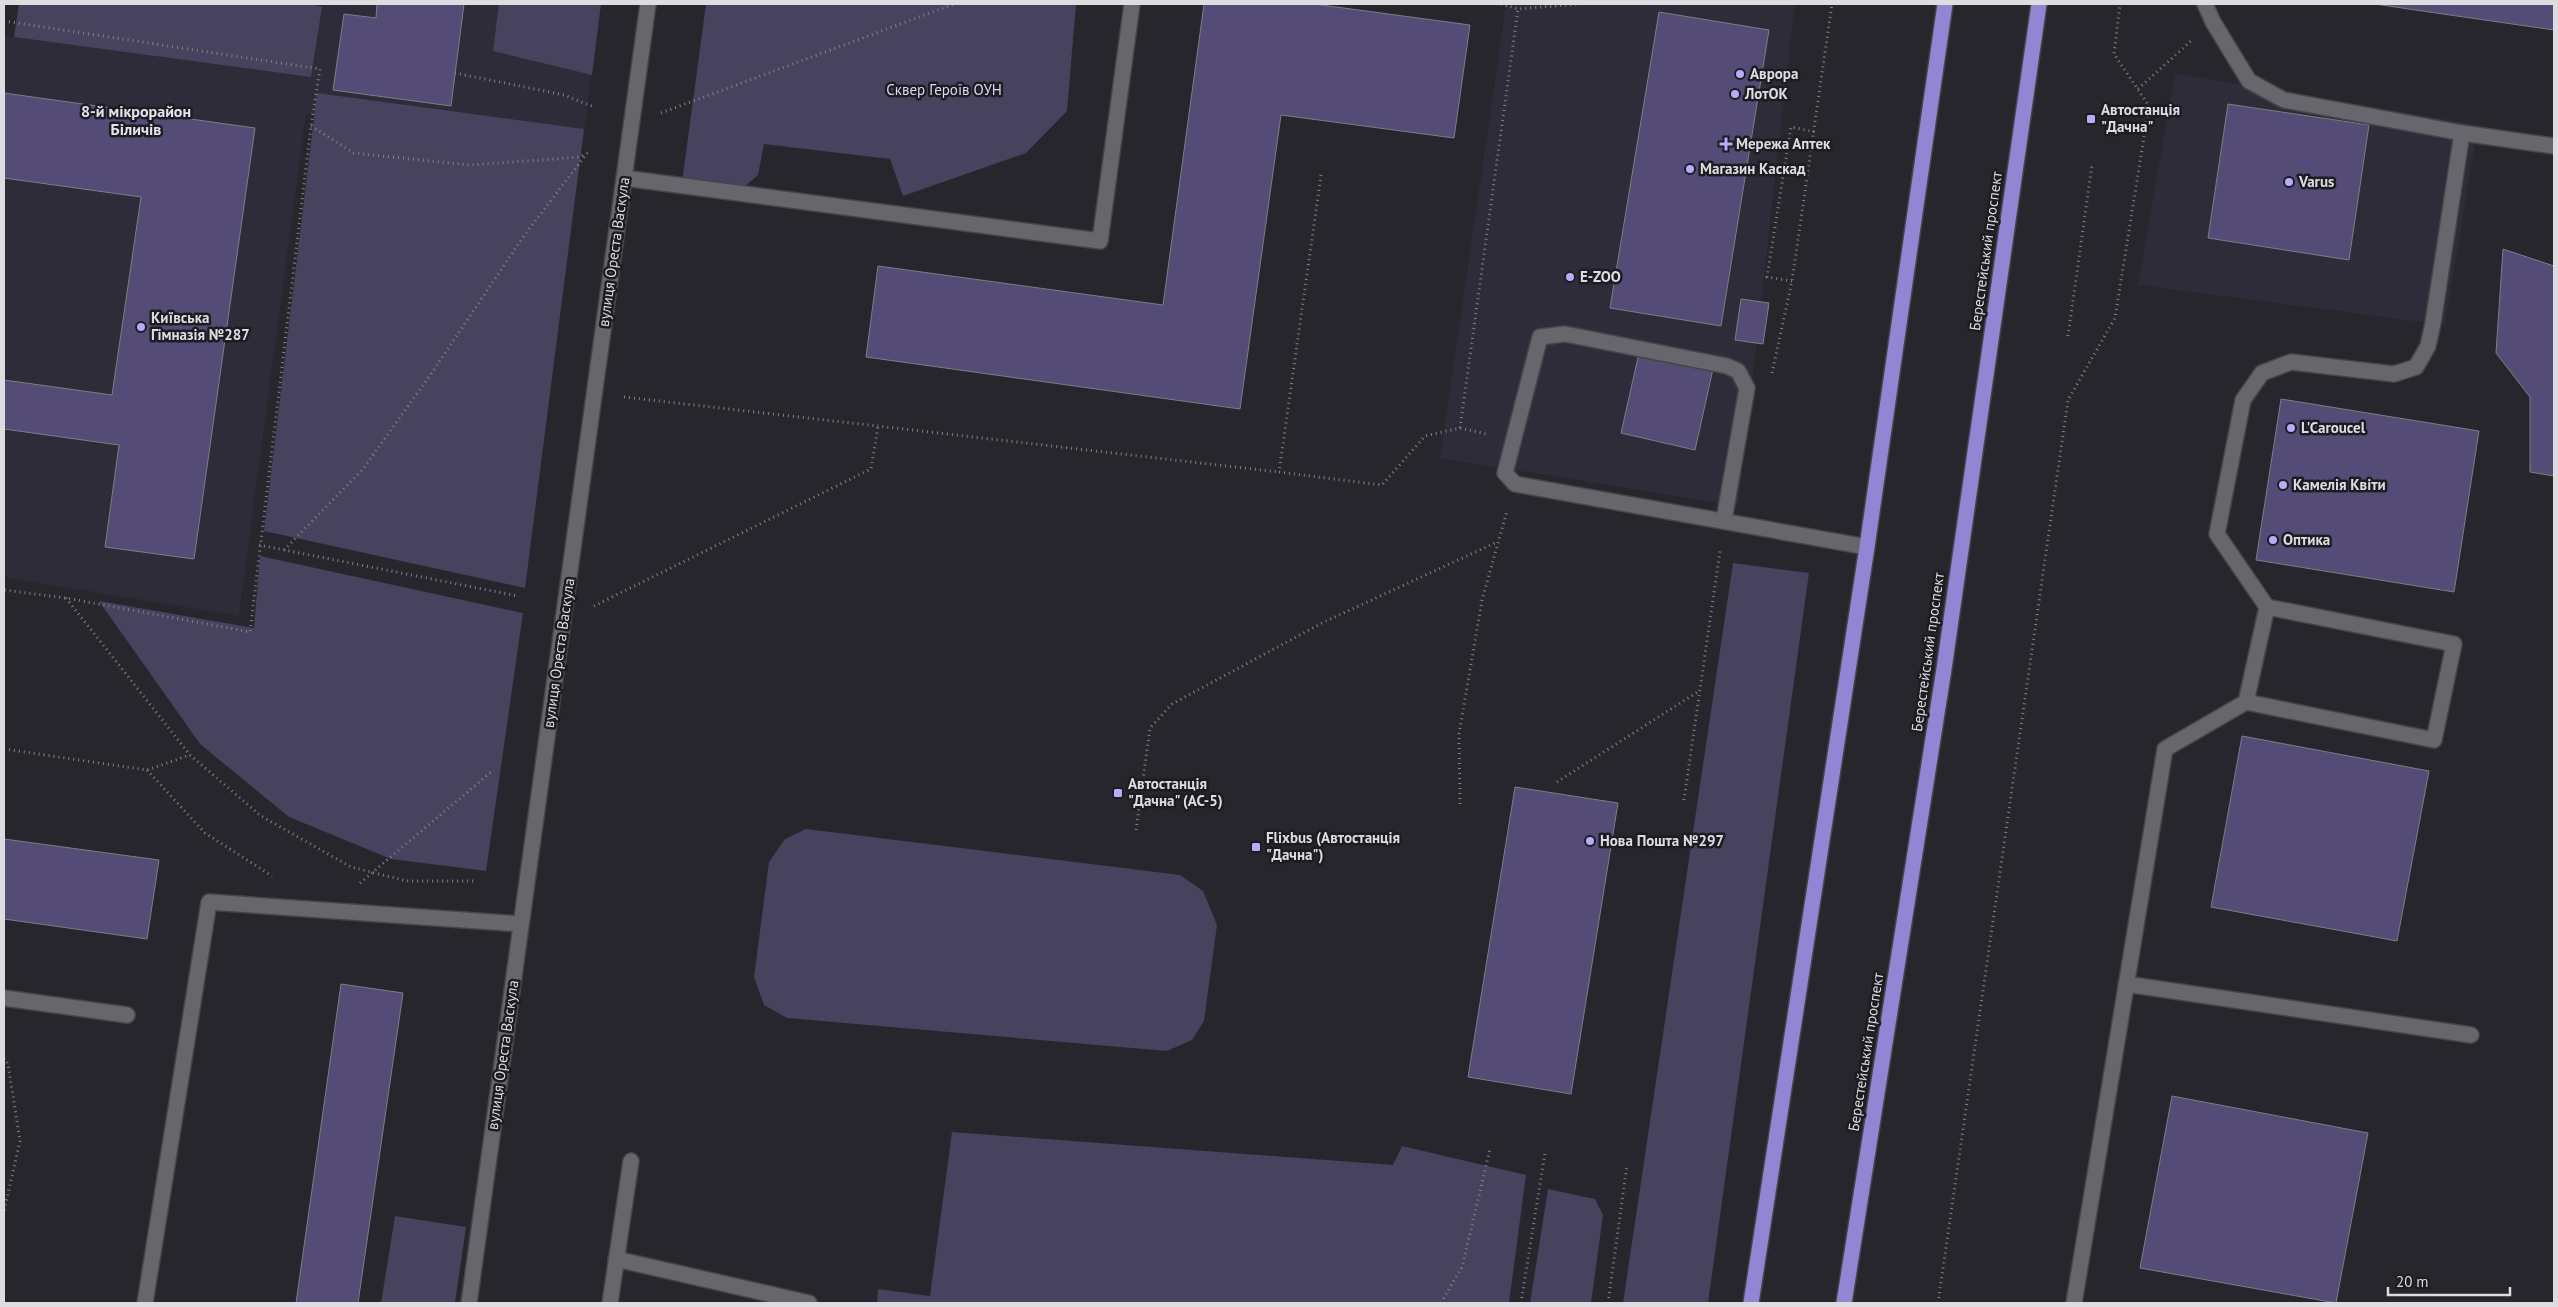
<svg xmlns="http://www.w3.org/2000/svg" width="2558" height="1307" font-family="'PT Sans',sans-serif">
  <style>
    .built { fill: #2e2c38 }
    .green { fill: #47425d }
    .building { fill: #544b76; stroke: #7e7d84 }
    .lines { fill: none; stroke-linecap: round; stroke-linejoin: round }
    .lane-casing { stroke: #454549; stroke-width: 18 }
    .street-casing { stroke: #454549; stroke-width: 18 }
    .highway-casing { stroke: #454549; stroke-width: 18 }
    .path { stroke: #828287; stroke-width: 3; stroke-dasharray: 1 4; stroke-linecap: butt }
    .lane { stroke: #67666d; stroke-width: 15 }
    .street { stroke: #67666d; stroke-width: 15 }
    .highway { stroke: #9484d4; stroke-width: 15 }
    .poi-dot { fill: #b9abf7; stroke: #1d1c22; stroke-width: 2 }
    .labels { text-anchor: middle; stroke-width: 5; stroke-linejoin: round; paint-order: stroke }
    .poi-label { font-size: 15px; font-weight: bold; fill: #dddde1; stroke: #1d1c22; text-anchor: start }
    .park-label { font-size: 15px; fill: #ddd9f6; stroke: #1d1c22 }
    .street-label { font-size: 15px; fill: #dddde1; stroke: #1d1c22 }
    .neighbourhood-label { font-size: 16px; font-weight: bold; fill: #e4e3eb; stroke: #1d1c22 }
  </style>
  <rect width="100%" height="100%" fill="#26262c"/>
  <path class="built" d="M 19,4 L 601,4 L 582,148 L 306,114 L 239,616 L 4,577 L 4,36 L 14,37 Z
    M 1506,4 L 1795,4 L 1738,506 L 1440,458 Z
    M 2175,73 L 2478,125 L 2445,325 L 2138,285 Z"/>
  <path class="green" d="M 19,4 L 311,4 L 322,7 L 311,77 L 14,37 Z
    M 499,4 L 601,4 L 592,75 L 493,51 Z
    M 706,4 L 1076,4 L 1067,111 L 1026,153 L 903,196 L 890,159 L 764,144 L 758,175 L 743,188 L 682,182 Z
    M 317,93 L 584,129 L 525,588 L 264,531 Z
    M 260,556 L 523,613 L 486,871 L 391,859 L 289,817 L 200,744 L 99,601 L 254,628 Z
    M 1733,563 L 1809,573 L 1708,1303 L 1623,1303 Z
    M 806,829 L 1180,875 L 1203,891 L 1217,925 L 1204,1021 L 1192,1040 L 1167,1051 L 787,1018 L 764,1005 L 754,977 L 769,862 L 785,839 Z
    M 952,1132 L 1393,1165 L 1402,1146 L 1526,1175 L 1509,1303 L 877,1303 L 878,1289 L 930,1296 Z
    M 1548,1189 L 1595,1199 L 1603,1215 L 1591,1303 L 1530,1303 Z
    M 395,1216 L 466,1227 L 455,1303 L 381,1303 Z"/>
  <path class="building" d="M 377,4 L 464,4 L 451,106 L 333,90 L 344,14 L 376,18 Z
    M 1204,4 L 1314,4 L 1470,25 L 1454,138 L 1281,115 L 1240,409 L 866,357 L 878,266 L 1163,305 Z
    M 2375,4 L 2554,4 L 2554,30 L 2436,13 Z
    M 1659,12 L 1769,30 L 1721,326 L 1610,308 Z
    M 4,93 L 255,128 L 194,559 L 105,547 L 119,445 L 4,429 L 4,380 L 112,395 L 141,197 L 4,178 Z
    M 2228,104 L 2369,125 L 2349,260 L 2208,238 Z
    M 2503,249 L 2554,266 L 2554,476 L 2530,472 L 2530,397 L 2496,353 Z
    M 1741,299 L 1769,303 L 1763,344 L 1735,340 Z
    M 1639,353 L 1713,369 L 1695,450 L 1621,433 Z
    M 2281,399 L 2479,431 L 2454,592 L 2256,560 Z
    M 2242,736 L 2429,771 L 2397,941 L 2211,907 Z
    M 1515,787 L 1618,803 L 1571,1094 L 1468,1077 Z
    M 4,839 L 159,860 L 147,939 L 4,919 Z
    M 341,984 L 403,993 L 358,1303 L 296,1303 Z
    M 2172,1096 L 2368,1133 L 2336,1303 L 2140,1268 Z"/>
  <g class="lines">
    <defs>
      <path id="lane" d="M 2205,4 L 2213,22 L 2249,81 L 2284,100 L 2462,133 L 2433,323 L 2428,346 L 2416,367 L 2394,374 L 2291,362 L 2262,373 L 2243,400 L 2217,534 L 2267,607 L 2246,702
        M 2462,133 L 2554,146
        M 624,178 L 1100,241 L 1132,4
        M 1724,520 L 1747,388 L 1738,371 L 1727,366 L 1565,334 L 1540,337 L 1505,473 L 1515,484 L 1867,547
        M 2126,984 L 2471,1035
        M 4,998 L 127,1015
        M 616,1259 L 809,1303
        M 145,1303 L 209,902 L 521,924
        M 610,1303 L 631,1161
        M 2074,1303 L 2165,749 L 2246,702 L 2434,740 L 2454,644 L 2267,607"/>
      <path id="street" d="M 469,1303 L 648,4"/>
      <path id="highway" d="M 1751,1303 L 1867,547 L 1945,4
        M 1844,1303 L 1944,669 L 2039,4"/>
    </defs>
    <use href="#lane" class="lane-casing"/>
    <use href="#street" class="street-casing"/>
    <use href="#highway" class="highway-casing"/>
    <path class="path" d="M 1501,4 L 1518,9 L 1580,4
      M 4,21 L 320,69 L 311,126 L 250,632 L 66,598 L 4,590
      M 455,73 L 564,95 L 594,107
      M 2138,89 L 2191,41
      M 661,113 L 954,4
      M 311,126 L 354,153 L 469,165 L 555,159 L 580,157 L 585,154
      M 1321,175 L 1279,472 L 1382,485 L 1425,436 L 1460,428 L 1486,434
      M 1792,281 L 1767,277 L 1791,127 L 1815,132
      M 2068,336 L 2092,165
      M 1772,373 L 1792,281 L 1832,4
      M 624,397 L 1279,472
      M 1460,428 L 1518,9
      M 259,545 L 518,596
      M 284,550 L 363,469 L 431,374 L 523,237 L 588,152
      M 66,598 L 190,755 L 261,816 L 351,867 L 407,881 L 477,881
      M 594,606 L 871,469 L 878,426
      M 4,749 L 147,770 L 190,755
      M 147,770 L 205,833 L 272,876
      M 1557,782 L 1699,691
      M 1684,800 L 1720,551
      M 1460,804 L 1459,734 L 1482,600 L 1507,511
      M 1136,830 L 1150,728 L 1172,704 L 1324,622 L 1497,542
      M 360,883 L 491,772
      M 4,1058 L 8,1064 L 20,1141 L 4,1211
      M 1441,1303 L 1462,1267 L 1490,1149
      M 1521,1303 L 1545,1153
      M 1608,1303 L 1627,1165
      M 1938,1303 L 2068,400 L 2115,318 L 2149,106 L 2114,54 L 2120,4"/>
    <use href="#lane" class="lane"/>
    <use href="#street" class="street"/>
    <use href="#highway" class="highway"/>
  </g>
  <g class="poi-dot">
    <circle cx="1740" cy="74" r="5"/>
    <circle cx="1735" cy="94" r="5"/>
    <rect x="2086" y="114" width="10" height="10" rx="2.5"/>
    <path d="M1723.5 136.5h5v5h5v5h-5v5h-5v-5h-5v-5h5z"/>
    <circle cx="1690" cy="169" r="5"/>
    <circle cx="2289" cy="182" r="5"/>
    <circle cx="1570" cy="277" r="5"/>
    <circle cx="141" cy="327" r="5"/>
    <circle cx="2291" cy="428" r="5"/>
    <circle cx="2283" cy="485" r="5"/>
    <circle cx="2273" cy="540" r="5"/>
    <rect x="1113" y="788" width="10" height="10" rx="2.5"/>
    <circle cx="1590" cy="841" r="5"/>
    <rect x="1251" y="842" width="10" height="10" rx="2.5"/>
  </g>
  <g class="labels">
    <g class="poi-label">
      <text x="1750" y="79">Аврора</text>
      <text x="1745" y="99">ЛотОК</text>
      <text x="2101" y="115">Автостанція<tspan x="2101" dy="17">"Дачна"</tspan></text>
      <text x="1736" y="149">Мережа Аптек</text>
      <text x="1700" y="174">Магазин Каскад</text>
      <text x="2299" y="187">Varus</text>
      <text x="1580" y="282">E-ZOO</text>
      <text x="151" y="323">Київська<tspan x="151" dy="17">Гімназія №287</tspan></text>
      <text x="2301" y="433">L'Caroucel</text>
      <text x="2293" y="490">Камелія Квіти</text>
      <text x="2283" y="545">Оптика</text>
      <text x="1128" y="789">Автостанція<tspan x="1128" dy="17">"Дачна" (АС-5)</tspan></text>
      <text x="1266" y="843">Flixbus (Автостанція<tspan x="1266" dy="17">"Дачна")</tspan></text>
      <text x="1600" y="846">Нова Пошта №297</text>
    </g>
    <g class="park-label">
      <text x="944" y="95">Сквер Героїв ОУН</text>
    </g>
    <g class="street-label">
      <text transform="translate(1986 251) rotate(-82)" y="5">Берестейський проспект</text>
      <text transform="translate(614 252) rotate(-82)" y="5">вулиця Ореста Васкула</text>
      <text transform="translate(1928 652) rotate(-82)" y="5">Берестейський проспект</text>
      <text transform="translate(559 653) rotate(-82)" y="5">вулиця Ореста Васкула</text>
      <text transform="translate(1866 1052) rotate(-81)" y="5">Берестейський проспект</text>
      <text transform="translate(503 1055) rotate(-82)" y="5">вулиця Ореста Васкула</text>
    </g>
    <g class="neighbourhood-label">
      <text x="136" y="117">8-й мікрорайон<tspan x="136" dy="18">Біличів</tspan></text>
    </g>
  </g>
  <rect width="2558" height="1307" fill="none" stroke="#dddde1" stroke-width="10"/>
  <path d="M2388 1287v8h122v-8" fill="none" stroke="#dddde1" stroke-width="2.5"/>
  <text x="2396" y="1287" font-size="15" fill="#dddde1" stroke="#1d1c22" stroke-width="4" paint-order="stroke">20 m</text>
</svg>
